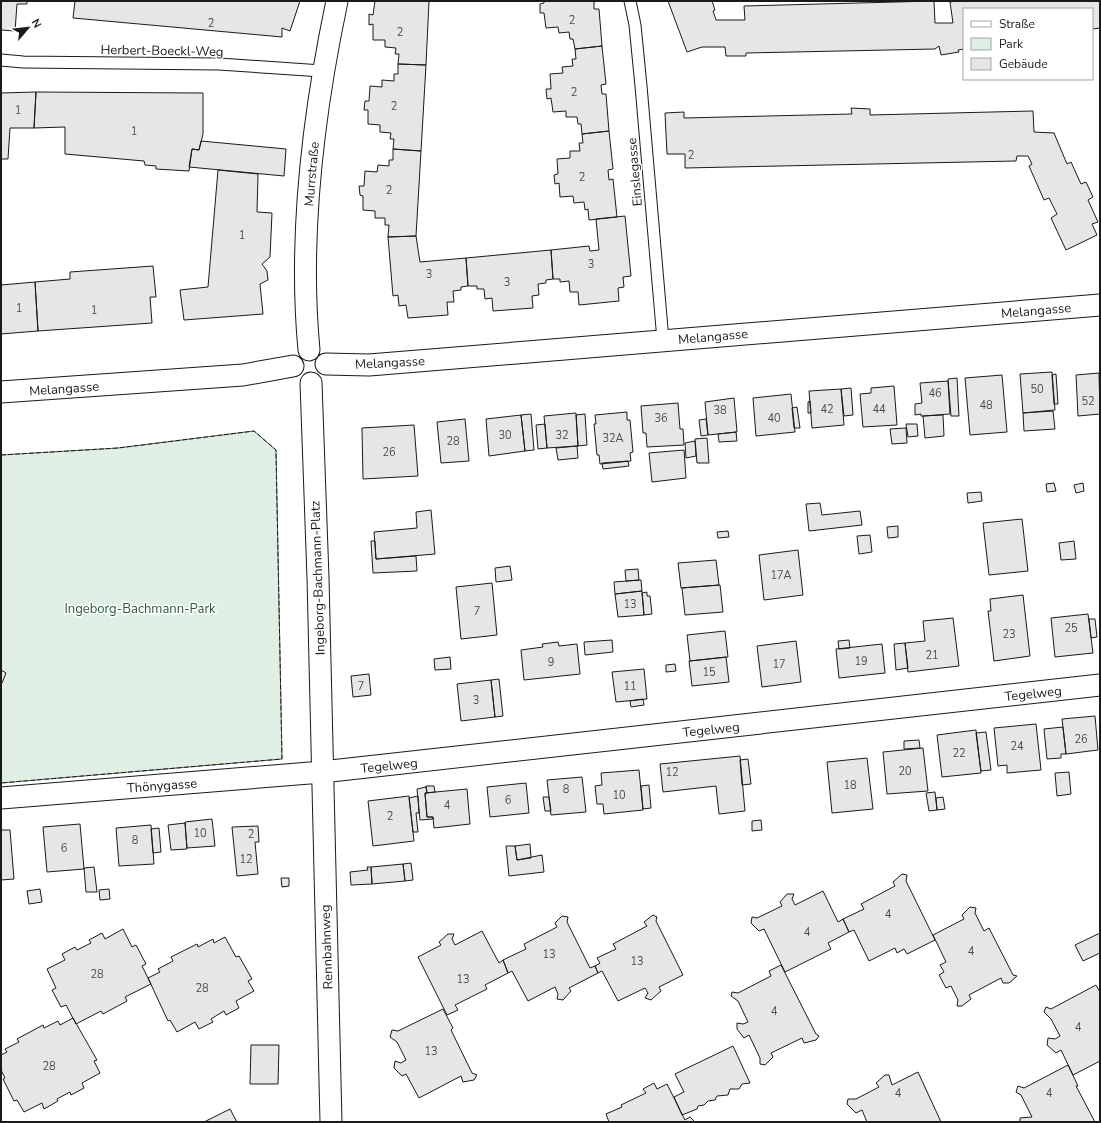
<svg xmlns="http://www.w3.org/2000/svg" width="1101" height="1123" font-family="'Nunito Sans',sans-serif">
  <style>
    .green { fill: #e0efe3; stroke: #6a6a6a }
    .building { fill: #e6e6e6; stroke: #1a1a1a }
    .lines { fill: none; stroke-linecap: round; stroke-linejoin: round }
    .service-casing { stroke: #1a1a1a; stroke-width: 13 }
    .minor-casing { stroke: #1a1a1a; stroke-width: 23 }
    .service { stroke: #fff; stroke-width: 11 }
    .minor { stroke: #fff; stroke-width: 21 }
    .fence { stroke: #1a1a1a; stroke-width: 1; stroke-dasharray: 5 2; stroke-linecap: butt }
    .labels { text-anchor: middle; stroke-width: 3; stroke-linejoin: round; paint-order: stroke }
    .number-label { font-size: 11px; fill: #4d4d4d }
    .street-label { font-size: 13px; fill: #1a1a1a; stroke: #fff }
    .park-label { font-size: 13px; fill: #2b5a34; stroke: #fff }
  </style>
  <rect width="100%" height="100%" fill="#fff"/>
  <path class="green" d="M 254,431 L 276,450 L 282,759 L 1,783 L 1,455 L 118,448 Z"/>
  <path class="building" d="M 1,1 L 27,1 L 27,4 L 17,4 L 15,31 L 1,30 Z
    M 75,1 L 300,1 L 290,31 L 282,28 L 282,37 L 73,18 Z
    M 375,1 L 429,1 L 426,65 L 398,64 L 399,54 L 395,54 L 396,48 L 385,47 L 385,40 L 373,40 L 373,24 L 369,25 L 369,14 L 373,15 Z
    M 544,1 L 594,1 L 594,9 L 599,9 L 602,46 L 575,49 L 573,39 L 570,39 L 569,32 L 559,33 L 558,27 L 546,28 L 544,13 L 540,13 L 540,4 L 544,3 Z
    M 668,1 L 712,1 L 715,10 L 713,11 L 716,20 L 745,20 L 744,6 L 934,1 L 935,23 L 953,23 L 950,2 L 957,1 L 1100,1 L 1100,28 L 1092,29 L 1092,9 L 964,9 L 964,49 L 958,50 L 959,52 L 941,55 L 939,46 L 935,49 L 746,53 L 746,56 L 726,56 L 725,47 L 702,47 L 687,52 Z
    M 602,46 L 606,84 L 601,85 L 602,94 L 606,94 L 609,131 L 582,134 L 581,124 L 578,124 L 577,117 L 566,117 L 566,111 L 553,112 L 551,98 L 547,99 L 546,89 L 551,89 L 550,74 L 563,73 L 562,67 L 573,66 L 572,59 L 576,59 L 575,49 Z
    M 398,64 L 426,65 L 421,151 L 393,149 L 394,139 L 390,139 L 391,133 L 380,132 L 380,125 L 368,124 L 368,110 L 364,110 L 365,101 L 369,101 L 370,86 L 382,87 L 382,80 L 394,81 L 394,74 L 398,74 Z
    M 36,92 L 203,93 L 203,134 L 199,150 L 192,149 L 189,171 L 156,169 L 156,166 L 145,165 L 144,161 L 65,154 L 65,127 L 34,128 Z
    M 36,92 L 34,128 L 10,128 L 8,159 L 1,159 L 1,93 Z
    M 851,108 L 870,109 L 870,115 L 1033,111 L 1034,132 L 1054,133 L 1067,164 L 1071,162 L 1081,184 L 1086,182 L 1093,197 L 1088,200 L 1098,222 L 1092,224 L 1097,235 L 1066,250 L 1051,218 L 1057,214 L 1049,198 L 1044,200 L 1029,166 L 1032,164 L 1028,156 L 1017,156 L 1016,161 L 685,168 L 685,154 L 667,154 L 665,113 L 684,112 L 684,118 L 852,114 Z
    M 609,131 L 613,169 L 608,170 L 609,180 L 613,179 L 617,217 L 589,220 L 588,209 L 585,210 L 584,202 L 574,203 L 573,196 L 560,197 L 559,183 L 555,184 L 554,175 L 558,174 L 557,159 L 570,158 L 570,151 L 580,151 L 579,143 L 583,143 L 582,134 Z
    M 201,141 L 286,149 L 284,176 L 189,167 L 192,149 L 199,150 Z
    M 393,149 L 421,151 L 416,236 L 388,237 L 389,225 L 385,225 L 385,218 L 375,218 L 375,211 L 363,210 L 363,196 L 360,195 L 359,186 L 364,186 L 365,171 L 377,172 L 378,165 L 389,166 L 389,160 L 393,160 Z
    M 218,170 L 258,174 L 257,212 L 272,213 L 270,257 L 262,264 L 267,271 L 268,280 L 260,284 L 263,314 L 184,320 L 180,290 L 208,287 Z
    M 625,216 L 631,276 L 623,277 L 624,287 L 618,288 L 619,301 L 579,305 L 578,292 L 570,292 L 569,281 L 560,282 L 560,279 L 553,279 L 551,250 L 589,246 L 590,251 L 599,250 L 596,219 Z
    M 416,236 L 420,262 L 466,258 L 468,286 L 461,287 L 461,290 L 453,291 L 454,302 L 447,302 L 448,315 L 408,318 L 406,305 L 399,306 L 398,295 L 393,296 L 388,237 Z
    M 551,250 L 553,279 L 546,280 L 546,283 L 538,284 L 539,295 L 532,296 L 533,308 L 493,311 L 492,298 L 485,299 L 484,289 L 477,289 L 477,286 L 468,286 L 466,258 Z
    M 153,266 L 156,297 L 150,297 L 152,323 L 38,331 L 35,282 L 70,279 L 70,272 Z
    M 35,282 L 38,331 L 1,334 L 1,285 Z
    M 1052,372 L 1055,410 L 1023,413 L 1020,374 Z
    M 1099,373 L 1100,414 L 1078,416 L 1076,375 Z
    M 1056,374 L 1058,404 L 1054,404 L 1052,375 Z
    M 1002,375 L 1007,432 L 970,435 L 965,378 Z
    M 957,378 L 959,416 L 951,416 L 948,379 Z
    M 948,381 L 950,414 L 923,416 L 921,416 L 921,414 L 915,415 L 915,404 L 922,403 L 920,383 Z
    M 894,386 L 897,425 L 863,427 L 860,394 L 871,393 L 871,388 Z
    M 851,388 L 853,415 L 844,416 L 841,389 Z
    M 841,389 L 844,425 L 812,428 L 809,391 Z
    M 791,394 L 795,432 L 756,436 L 753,398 Z
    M 734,398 L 737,432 L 708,435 L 705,402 Z
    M 810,401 L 811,413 L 808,413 L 808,402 Z
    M 678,403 L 680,429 L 683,429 L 684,445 L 647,447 L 646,433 L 643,433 L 641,406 Z
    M 797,407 L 800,428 L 794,428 L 792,408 Z
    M 1053,411 L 1055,429 L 1024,431 L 1023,413 Z
    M 627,412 L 627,420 L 630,420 L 633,452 L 630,453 L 631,461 L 600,464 L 599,455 L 597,455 L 594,424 L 596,424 L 595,415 Z
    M 576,413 L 578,446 L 547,448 L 544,416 Z
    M 531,414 L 534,450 L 525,451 L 521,415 Z
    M 585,414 L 587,445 L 578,446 L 576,415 Z
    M 521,415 L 525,451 L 489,456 L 486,419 Z
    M 943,415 L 944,436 L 925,438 L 923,416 Z
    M 465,419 L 469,461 L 441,463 L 437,422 Z
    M 706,419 L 708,435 L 701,436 L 699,420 Z
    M 545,424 L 547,448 L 538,449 L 536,425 Z
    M 906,424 L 917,424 L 918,436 L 908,437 Z
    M 414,425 L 418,476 L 363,479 L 362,428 Z
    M 906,428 L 907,443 L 892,444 L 890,429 Z
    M 736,432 L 737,441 L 719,442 L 718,434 Z
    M 707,438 L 709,463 L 697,463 L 695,439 Z
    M 695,441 L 696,456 L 686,458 L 685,443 Z
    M 577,446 L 578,458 L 558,460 L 556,448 Z
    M 684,450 L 686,478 L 652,482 L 649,453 Z
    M 628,461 L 629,466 L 603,469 L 602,463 Z
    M 1054,483 L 1056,491 L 1047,492 L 1046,484 Z
    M 1083,483 L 1084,491 L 1076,493 L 1074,485 Z
    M 981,492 L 982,501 L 968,503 L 967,493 Z
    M 820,503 L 822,515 L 860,511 L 862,525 L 809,531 L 806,504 Z
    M 431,510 L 435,554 L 376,559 L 374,532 L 417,528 L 416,512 Z
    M 1022,519 L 1028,571 L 989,575 L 983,523 Z
    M 898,526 L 898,537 L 888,538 L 887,527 Z
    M 728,531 L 729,537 L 718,538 L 717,532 Z
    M 870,535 L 872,552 L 859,554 L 857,536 Z
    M 371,541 L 375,541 L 376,559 L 416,556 L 417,571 L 373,573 Z
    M 1074,541 L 1076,559 L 1061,560 L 1059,543 Z
    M 798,550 L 803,595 L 764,600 L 759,555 Z
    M 716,560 L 719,585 L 681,588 L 678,563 Z
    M 510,566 L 512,580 L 496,582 L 495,568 Z
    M 638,569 L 639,580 L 626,581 L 625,570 Z
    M 641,580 L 642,591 L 615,594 L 614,582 Z
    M 492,583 L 497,635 L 461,639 L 456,587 Z
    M 720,585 L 723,612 L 685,615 L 682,588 Z
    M 642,591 L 644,615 L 618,617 L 615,594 Z
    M 647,592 L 647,596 L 650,596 L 652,614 L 644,615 L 642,593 Z
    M 1023,595 L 1030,656 L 994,661 L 988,611 L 991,611 L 990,599 Z
    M 1088,614 L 1093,653 L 1055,657 L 1051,618 Z
    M 953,618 L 959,666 L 908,672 L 905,643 L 925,641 L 923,621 Z
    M 1089,619 L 1095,619 L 1097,637 L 1091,638 Z
    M 725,631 L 728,657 L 690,661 L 687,635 Z
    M 612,640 L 613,652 L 585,655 L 584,642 Z
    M 849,640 L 850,648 L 839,649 L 838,641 Z
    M 796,641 L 801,682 L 762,687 L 757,646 Z
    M 558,642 L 559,646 L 577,644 L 580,674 L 524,680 L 521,650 L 543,647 L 542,644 Z
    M 905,643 L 908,668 L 896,670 L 894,644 Z
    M 882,644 L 885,673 L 839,678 L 836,649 Z
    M 450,657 L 451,669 L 435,670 L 434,659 Z
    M 726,657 L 729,682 L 692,686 L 689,661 Z
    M 675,664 L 676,671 L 666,672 L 666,665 Z
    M 644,669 L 647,699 L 616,702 L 612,672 Z
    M 1,670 L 6,673 L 2,683 L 1,683 Z
    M 369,674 L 371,695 L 353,697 L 351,676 Z
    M 499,679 L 503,716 L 495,717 L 491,680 Z
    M 491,680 L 495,717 L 461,721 L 457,684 Z
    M 643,699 L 644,705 L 631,707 L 630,701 Z
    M 1095,716 L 1098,750 L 1066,754 L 1062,719 Z
    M 1036,724 L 1041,770 L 1007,773 L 1007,765 L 998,766 L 994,728 Z
    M 1063,727 L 1066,754 L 1061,754 L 1061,758 L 1047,759 L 1044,729 Z
    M 976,730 L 981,773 L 942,777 L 937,735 Z
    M 986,732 L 991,770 L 981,771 L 976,733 Z
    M 919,740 L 920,748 L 904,749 L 904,741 Z
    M 923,748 L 928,791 L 887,794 L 883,752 Z
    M 740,756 L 745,811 L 719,814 L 716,786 L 663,792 L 660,764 Z
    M 867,758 L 873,809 L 832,813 L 827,762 Z
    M 748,759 L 751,784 L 742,785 L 740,760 Z
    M 639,770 L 643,810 L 604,814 L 603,804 L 597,804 L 595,786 L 602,785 L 601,773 Z
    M 1069,772 L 1071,794 L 1057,796 L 1055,773 Z
    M 582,777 L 586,812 L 551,815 L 547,780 Z
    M 526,783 L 529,813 L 490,817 L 487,787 Z
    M 649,785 L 651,808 L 643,809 L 641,786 Z
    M 426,786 L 434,786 L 435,792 L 427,793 Z
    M 426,787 L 427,793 L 425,793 L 427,817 L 433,817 L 433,819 L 420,820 L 417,789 Z
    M 467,789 L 470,824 L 434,828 L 433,817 L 427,817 L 425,793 Z
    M 935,792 L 937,810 L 929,811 L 926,793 Z
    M 409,796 L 414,841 L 373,846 L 368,801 Z
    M 418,796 L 419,813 L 416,813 L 418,832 L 413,832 L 409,798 Z
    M 543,797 L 549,797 L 551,811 L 545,811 Z
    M 943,797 L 945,809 L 937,810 L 936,798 Z
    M 212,819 L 215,846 L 187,848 L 185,822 Z
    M 761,820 L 762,830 L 752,831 L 752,821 Z
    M 185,823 L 187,849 L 171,850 L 168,825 Z
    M 80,824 L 84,869 L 47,872 L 43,827 Z
    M 151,825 L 154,864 L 119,866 L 116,828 Z
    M 258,826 L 259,842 L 255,842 L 258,874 L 237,876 L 232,827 Z
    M 159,828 L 161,852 L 153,853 L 151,829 Z
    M 1,830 L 10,830 L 14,879 L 1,880 Z
    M 530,844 L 531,858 L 517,860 L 515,846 Z
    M 506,846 L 515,846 L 517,860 L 542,855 L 544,872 L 509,876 Z
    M 411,863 L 413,880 L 405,881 L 403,864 Z
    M 403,864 L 405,881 L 372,884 L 371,867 Z
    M 94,867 L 97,892 L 86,892 L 84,868 Z
    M 367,867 L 371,867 L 372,884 L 351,885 L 350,872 L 368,870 Z
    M 902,874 L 907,875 L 906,881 L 935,940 L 907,954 L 904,949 L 897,953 L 895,948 L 869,961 L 854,930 L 849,932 L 843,919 L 864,909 L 861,904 L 895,886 L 893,882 Z
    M 281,878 L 289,878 L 289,886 L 282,887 Z
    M 40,889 L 42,902 L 29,904 L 27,891 Z
    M 109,889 L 110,899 L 100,900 L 99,890 Z
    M 823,891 L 838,922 L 843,919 L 849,932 L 828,943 L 831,949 L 785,972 L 764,929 L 759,931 L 751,923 L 752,917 L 757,918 L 782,906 L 780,902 L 787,894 L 794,894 L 792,899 L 795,905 Z
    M 970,907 L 976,908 L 975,913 L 984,931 L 989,928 L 1013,975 L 1017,976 L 1009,983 L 1003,983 L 1001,978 L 969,995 L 971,999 L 962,1006 L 957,1006 L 958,1000 L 951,986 L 946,988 L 939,975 L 944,972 L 940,965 L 946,962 L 933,935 L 964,919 L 962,915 Z
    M 653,915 L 657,917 L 656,921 L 683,975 L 659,987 L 661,991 L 651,1000 L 645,998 L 648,993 L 645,988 L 618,1001 L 602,971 L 598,973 L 595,966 L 600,963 L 597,958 L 616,949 L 613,944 L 647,926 L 644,922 Z
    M 562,916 L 568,917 L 567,922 L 590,968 L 595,966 L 598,973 L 569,988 L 571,991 L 563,1000 L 557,999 L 558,994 L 555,987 L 528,1001 L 512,971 L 508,973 L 503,960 L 526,949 L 524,944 L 557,927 L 555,923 Z
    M 123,929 L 132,947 L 136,945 L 146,964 L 142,966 L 151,984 L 125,997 L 127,1001 L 103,1014 L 101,1011 L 76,1024 L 66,1005 L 61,1007 L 52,990 L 56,988 L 47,969 L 65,960 L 62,954 L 75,947 L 77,950 L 91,943 L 89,940 L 102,933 L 105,939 Z
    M 482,931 L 499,963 L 503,960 L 508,973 L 485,985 L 487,989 L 455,1005 L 458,1010 L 447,1015 L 418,957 L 441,945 L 439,942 L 448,934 L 454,934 L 452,939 L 455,945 Z
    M 1100,933 L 1100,953 L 1083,961 L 1075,945 Z
    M 225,937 L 236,957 L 239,956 L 252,979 L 248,981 L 254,991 L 236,1001 L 239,1008 L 226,1015 L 224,1011 L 211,1019 L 213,1022 L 199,1029 L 195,1022 L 177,1032 L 170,1020 L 168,1021 L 148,978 L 160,972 L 158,969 L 173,961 L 171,957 L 197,944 L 198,947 L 213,939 L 214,943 Z
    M 781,965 L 816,1034 L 819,1036 L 816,1040 L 804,1043 L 802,1038 L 771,1053 L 773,1057 L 765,1065 L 760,1064 L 760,1058 L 749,1035 L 744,1038 L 737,1029 L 737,1023 L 743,1024 L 748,1022 L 738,1001 L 731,996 L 732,992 L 738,993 L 771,976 L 769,971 Z
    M 1096,985 L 1100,992 L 1100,1061 L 1073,1075 L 1061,1050 L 1056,1053 L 1047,1045 L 1048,1038 L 1055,1039 L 1060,1036 L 1051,1019 L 1044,1012 L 1046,1007 L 1051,1009 Z
    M 443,1009 L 453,1028 L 451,1030 L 472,1073 L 477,1075 L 474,1080 L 463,1082 L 461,1076 L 419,1098 L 406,1074 L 402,1076 L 394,1068 L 395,1061 L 401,1063 L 406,1060 L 397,1042 L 390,1037 L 392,1030 L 398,1031 Z
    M 73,1018 L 97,1060 L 94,1061 L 100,1073 L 82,1083 L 84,1088 L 71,1095 L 70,1092 L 57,1099 L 58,1101 L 44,1109 L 42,1103 L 24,1112 L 17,1100 L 14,1101 L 3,1079 L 5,1078 L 1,1070 L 1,1055 L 7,1052 L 5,1049 L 19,1042 L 17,1039 L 43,1025 L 44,1028 L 58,1021 L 60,1025 Z
    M 251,1045 L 279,1045 L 278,1084 L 250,1084 Z
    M 733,1046 L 750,1083 L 742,1084 L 739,1089 L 730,1089 L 728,1095 L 717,1096 L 715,1100 L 708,1101 L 704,1105 L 698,1106 L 697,1109 L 682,1115 L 674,1097 L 684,1092 L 675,1074 Z
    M 1068,1065 L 1078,1086 L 1076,1086 L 1095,1122 L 1020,1122 L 1020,1118 L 1032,1117 L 1021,1095 L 1016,1092 L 1018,1086 L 1024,1088 Z
    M 918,1072 L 941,1122 L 867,1122 L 862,1110 L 856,1113 L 847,1104 L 848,1099 L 856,1099 L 879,1087 L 876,1083 L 885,1075 L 889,1075 L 892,1085 Z
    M 654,1083 L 657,1089 L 667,1084 L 685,1120 L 690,1117 L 695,1122 L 609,1122 L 606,1114 L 622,1107 L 621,1105 L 646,1093 L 643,1089 Z
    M 230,1109 L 237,1122 L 204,1122 Z"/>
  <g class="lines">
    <defs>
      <path id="service" d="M 630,1 L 635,25 L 641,86 L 663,340
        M 1,60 L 23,62 L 219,64 L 322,71"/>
      <path id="minor" d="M 309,350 C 298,234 313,115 337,1
        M 326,364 L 369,365 L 1100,305
        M 311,383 L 318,578 L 331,1122
        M 1,392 L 243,375 L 293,366
        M 1,798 L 322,772 L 1100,685"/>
    </defs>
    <use href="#service" class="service-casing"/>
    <use href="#minor" class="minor-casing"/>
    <use href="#service" class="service"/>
    <use href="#minor" class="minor"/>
    <path class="fence" d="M 1,455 L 118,448 L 254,431 L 276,450 L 282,759 L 1,783"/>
  </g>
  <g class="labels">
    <g class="number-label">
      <text x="572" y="24">2</text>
      <text x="211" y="27">2</text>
      <text x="400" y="36">2</text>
      <text x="574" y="96">2</text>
      <text x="394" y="110">2</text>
      <text x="18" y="114">1</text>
      <text x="134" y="135">1</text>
      <text x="691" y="159">2</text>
      <text x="582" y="181">2</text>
      <text x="389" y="194">2</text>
      <text x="242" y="239">1</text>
      <text x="591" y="268">3</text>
      <text x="429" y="278">3</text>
      <text x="507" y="286">3</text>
      <text x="19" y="312">1</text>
      <text x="94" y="314">1</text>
      <text x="1037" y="393">50</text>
      <text x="935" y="397">46</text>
      <text x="1088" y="405">52</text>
      <text x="986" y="409">48</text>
      <text x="827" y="413">42</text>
      <text x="879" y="413">44</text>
      <text x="720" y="414">38</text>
      <text x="661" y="422">36</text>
      <text x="774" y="422">40</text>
      <text x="505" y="439">30</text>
      <text x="562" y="439">32</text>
      <text x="613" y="442">32A</text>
      <text x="453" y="445">28</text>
      <text x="389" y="456">26</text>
      <text x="781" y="579">17A</text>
      <text x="630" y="608">13</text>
      <text x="477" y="615">7</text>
      <text x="1071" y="632">25</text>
      <text x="1009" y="638">23</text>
      <text x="932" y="659">21</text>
      <text x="861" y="665">19</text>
      <text x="551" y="666">9</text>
      <text x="779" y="668">17</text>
      <text x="709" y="676">15</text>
      <text x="361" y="690">7</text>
      <text x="630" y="690">11</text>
      <text x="476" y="704">3</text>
      <text x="1081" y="743">26</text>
      <text x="1017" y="750">24</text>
      <text x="959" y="757">22</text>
      <text x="905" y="775">20</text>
      <text x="672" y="776">12</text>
      <text x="850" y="789">18</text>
      <text x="566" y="793">8</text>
      <text x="619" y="799">10</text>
      <text x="508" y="804">6</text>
      <text x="447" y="809">4</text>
      <text x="390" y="820">2</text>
      <text x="200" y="837">10</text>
      <text x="251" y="838">2</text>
      <text x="135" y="844">8</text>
      <text x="64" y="852">6</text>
      <text x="246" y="863">12</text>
      <text x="888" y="918">4</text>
      <text x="807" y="936">4</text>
      <text x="971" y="955">4</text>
      <text x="549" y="958">13</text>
      <text x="637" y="965">13</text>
      <text x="97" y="978">28</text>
      <text x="463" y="983">13</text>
      <text x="202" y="992">28</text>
      <text x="774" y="1015">4</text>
      <text x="1078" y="1031">4</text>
      <text x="431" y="1055">13</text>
      <text x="49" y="1070">28</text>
      <text x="898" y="1097">4</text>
      <text x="1049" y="1097">4</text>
    </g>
    <g class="street-label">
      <text transform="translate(162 50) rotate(1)" y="5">Herbert-Boeckl-Weg</text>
      <text transform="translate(634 172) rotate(-95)" y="5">Einslegasse</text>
      <text transform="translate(311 174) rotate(-85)" y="5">Murrstraße</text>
      <text transform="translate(1036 310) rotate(-5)" y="5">Melangasse</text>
      <text transform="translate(713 336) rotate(-5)" y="5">Melangasse</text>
      <text transform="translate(390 362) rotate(-3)" y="5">Melangasse</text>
      <text transform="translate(64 388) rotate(-4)" y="5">Melangasse</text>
      <text transform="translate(317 578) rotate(-92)" y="5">Ingeborg-Bachmann-Platz</text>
      <text transform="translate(1033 693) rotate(-6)" y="5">Tegelweg</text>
      <text transform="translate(711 729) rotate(-6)" y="5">Tegelweg</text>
      <text transform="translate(389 765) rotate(-6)" y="5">Tegelweg</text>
      <text transform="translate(162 785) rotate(-4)" y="5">Thönygasse</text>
      <text transform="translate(326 947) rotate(-92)" y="5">Rennbahnweg</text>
    </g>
    <g class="park-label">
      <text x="140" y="613">Ingeborg-Bachmann-Park</text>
    </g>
  </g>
  <rect width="1101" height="1123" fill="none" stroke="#1a1a1a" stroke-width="4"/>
  <rect x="963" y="8" width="130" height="72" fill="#ffffff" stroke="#a3a3a3"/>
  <rect x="971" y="21" width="20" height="6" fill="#ffffff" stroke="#a3a3a3"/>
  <text x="999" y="28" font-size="12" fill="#1a1a1a">Straße</text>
  <rect x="971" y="38" width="20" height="12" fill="#e0efe3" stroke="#a3a3a3"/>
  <text x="999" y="48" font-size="12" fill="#1a1a1a">Park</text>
  <rect x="971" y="58" width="20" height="12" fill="#e6e6e6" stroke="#a3a3a3"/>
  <text x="999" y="68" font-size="12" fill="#1a1a1a">Gebäude</text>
  <g transform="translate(28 28) rotate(62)" stroke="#ffffff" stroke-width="3" paint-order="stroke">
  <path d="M0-3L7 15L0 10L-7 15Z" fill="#1a1a1a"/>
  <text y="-6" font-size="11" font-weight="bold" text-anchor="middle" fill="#1a1a1a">N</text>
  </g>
</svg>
